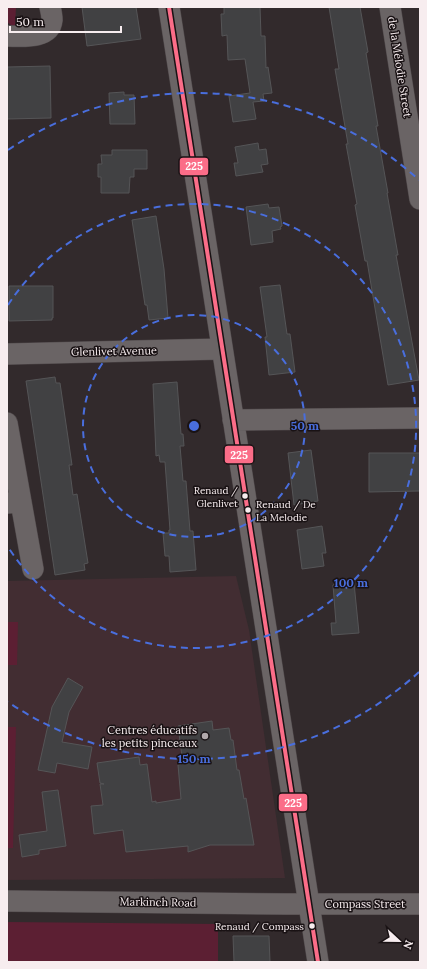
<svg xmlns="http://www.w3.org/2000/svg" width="427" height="969" font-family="Lora,serif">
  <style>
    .built { fill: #422d32 }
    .green { fill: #5c1f33 }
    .building { fill: #414143; stroke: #555557 }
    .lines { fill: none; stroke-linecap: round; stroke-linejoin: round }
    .minor-casing { stroke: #4e4749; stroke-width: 22 }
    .minor { stroke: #6a6465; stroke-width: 21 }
    .bus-1-casing { stroke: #191214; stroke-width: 7 }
    .bus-1 { stroke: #fb6d88; stroke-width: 4 }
    .ring { fill: none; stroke: #496edd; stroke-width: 2; stroke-dasharray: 7 5 }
    .bus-dot { fill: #f7edef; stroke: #191214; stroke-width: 1.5 }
    .poi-dot { fill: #b2a9ab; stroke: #191214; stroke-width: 1.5 }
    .labels { text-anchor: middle; stroke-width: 3; stroke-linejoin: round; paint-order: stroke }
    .bus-label { font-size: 10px; fill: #f7edef; stroke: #191214; text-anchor: end }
    .street-label { font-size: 11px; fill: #f7edef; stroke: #191214 }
    .poi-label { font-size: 11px; fill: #f7edef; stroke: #191214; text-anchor: end }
    .centre { fill: #496edd; stroke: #191214; stroke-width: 2 }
    .ring-label { font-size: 12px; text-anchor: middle; font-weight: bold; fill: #496edd; stroke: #191214; stroke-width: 3; stroke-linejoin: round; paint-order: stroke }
    .line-badge { stroke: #191214; stroke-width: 1.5 }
    .badge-label { font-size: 11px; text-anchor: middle; font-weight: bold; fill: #fff }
  </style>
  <rect width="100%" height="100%" fill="#322a2c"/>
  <path class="built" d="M 236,576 L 249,630 L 285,878 L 7,880 L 7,581 Z"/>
  <path class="green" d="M 7,7 L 16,7 L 15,28 L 7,22 Z
    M 7,622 L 18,622 L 17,665 L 7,665 Z
    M 7,727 L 16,727 L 13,848 L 7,848 Z
    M 7,922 L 218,924 L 218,962 L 7,962 Z"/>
  <path class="building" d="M 82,7 L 136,7 L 141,39 L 87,46 Z
    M 224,7 L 260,7 L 261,36 L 265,36 L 266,68 L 268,67 L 272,93 L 263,94 L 264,101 L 253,102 L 256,119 L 233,122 L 229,96 L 250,93 L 245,59 L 228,60 L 227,35 L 222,36 L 221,14 L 224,14 Z
    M 329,7 L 360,7 L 368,52 L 366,53 L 378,126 L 376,126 L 388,193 L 387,193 L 398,255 L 396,255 L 419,380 L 388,385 L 367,261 L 365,261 L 355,205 L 357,204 L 346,144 L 348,144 L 335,69 L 339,69 Z
    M 50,66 L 51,118 L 7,119 L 7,67 Z
    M 124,92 L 124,95 L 134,95 L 135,124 L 110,124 L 109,93 Z
    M 258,143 L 259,150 L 266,149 L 268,164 L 261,165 L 263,172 L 236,176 L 234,163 L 238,163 L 235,147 Z
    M 112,150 L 147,150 L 147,169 L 134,169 L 134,177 L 130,177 L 129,193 L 101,193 L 101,177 L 98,177 L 98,164 L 102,164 L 101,155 L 112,155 Z
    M 268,204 L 269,208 L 279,207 L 282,226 L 280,227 L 281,229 L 272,231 L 273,242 L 251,245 L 246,207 Z
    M 156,216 L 164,269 L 168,318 L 149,320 L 147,305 L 145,305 L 132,220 Z
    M 280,285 L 287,334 L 290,334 L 295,372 L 269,375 L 265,337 L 267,337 L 260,287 Z
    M 9,286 L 53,286 L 53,318 L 52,318 L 52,320 L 9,321 Z
    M 55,377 L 56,383 L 60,383 L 72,465 L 69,465 L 70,472 L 73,495 L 77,494 L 88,563 L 84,564 L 85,570 L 55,575 L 26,381 Z
    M 177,382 L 181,434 L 183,434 L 184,446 L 180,446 L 183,481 L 186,481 L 190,531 L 193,531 L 196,570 L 170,572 L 169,556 L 165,556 L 163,533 L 169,533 L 169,530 L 170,530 L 165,462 L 160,462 L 159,455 L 156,456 L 153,384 Z
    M 311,450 L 318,501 L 294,505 L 288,453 Z
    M 369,453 L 420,453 L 420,491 L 369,492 Z
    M 322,526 L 326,553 L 322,553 L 324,566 L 302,569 L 297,530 Z
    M 354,583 L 359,633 L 332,635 L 331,623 L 336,623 L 333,585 Z
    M 68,678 L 83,687 L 69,712 L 62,742 L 92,747 L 88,769 L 57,763 L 55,773 L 38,770 L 52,707 Z
    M 212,721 L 213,730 L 229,728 L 231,740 L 233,740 L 237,770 L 239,770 L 244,799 L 246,798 L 254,845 L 210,845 L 188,852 L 188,846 L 126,852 L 123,830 L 94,834 L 91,806 L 103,805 L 100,784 L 104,784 L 100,783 L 97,763 L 139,757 L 140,765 L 147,764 L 152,802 L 156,801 L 156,803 L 181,799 L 178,765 L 183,764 L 178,726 Z
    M 58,790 L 66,846 L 39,850 L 39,854 L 22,857 L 19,835 L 47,831 L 42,792 Z
    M 233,936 L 269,936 L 270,962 L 234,962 Z"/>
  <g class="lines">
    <defs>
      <path id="minor" d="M 169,7 L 318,962
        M 390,7 L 420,199
        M 7,36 C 20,36 50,40 52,20 C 52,16 51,11 50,7
        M 7,354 L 221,349
        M 233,420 L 420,418
        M 7,423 L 21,502 L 7,503
        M 21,502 L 33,569
        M 7,901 L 287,904 L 420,904"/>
    </defs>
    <use href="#minor" class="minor-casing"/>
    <use href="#minor" class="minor"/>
    <defs>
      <path id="bus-1" d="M 169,7 L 318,962"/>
    </defs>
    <use href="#bus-1" class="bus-1-casing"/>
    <use href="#bus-1" class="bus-1"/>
  </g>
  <g class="ring">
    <circle cx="194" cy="426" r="111"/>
    <path d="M8 305A222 222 0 1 1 8 547"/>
    <path d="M419 672A333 333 0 0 1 8 702M8 150A333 333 0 0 1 419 180"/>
  </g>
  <g class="bus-dot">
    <circle cx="245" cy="496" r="3.5"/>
    <circle cx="248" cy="510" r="3.5"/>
    <circle cx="312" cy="926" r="3.5"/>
  </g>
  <circle class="poi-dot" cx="205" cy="736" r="4"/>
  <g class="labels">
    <g class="bus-label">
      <text x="238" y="494">Renaud /<tspan x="238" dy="13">Glenlivet</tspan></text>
      <text x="256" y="508" text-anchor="start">Renaud / De<tspan x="256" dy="13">La Melodie</tspan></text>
      <text x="304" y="930">Renaud / Compass</text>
    </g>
    <g class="street-label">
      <text transform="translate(400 67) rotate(81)" y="4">de la Mélodie Street</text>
      <text transform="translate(114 351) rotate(-1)" y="4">Glenlivet Avenue</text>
      <text transform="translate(158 902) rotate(1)" y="4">Markinch Road</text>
      <text x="365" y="908">Compass Street</text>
    </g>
    <g class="poi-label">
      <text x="197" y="734">Centres éducatifs<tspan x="197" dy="13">les petits pinceaux</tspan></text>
    </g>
  </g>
  <circle cx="194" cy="426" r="6" class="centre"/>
  <g class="ring-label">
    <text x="305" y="430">50 m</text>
    <text x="351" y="587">100 m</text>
    <text x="194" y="763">150 m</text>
  </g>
  <g class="line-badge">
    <rect x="179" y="157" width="30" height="19" rx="4" fill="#fb6d88"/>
    <rect x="224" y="445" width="30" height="19" rx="4" fill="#fb6d88"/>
    <rect x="278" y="793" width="30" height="19" rx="4" fill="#fb6d88"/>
  </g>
  <g class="badge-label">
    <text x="194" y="170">225</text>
    <text x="239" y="459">225</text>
    <text x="293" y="807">225</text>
  </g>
  <rect width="427" height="969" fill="none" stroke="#f7edef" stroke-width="16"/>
  <g transform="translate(399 941) rotate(112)" stroke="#191214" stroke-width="3" paint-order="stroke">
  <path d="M0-3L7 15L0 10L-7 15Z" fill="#f7edef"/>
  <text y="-6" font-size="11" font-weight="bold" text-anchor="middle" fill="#f7edef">N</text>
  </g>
  <path d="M10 26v6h111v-6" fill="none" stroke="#f7edef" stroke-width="2"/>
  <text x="16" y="26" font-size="12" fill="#f7edef" stroke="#191214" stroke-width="3" paint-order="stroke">50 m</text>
</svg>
